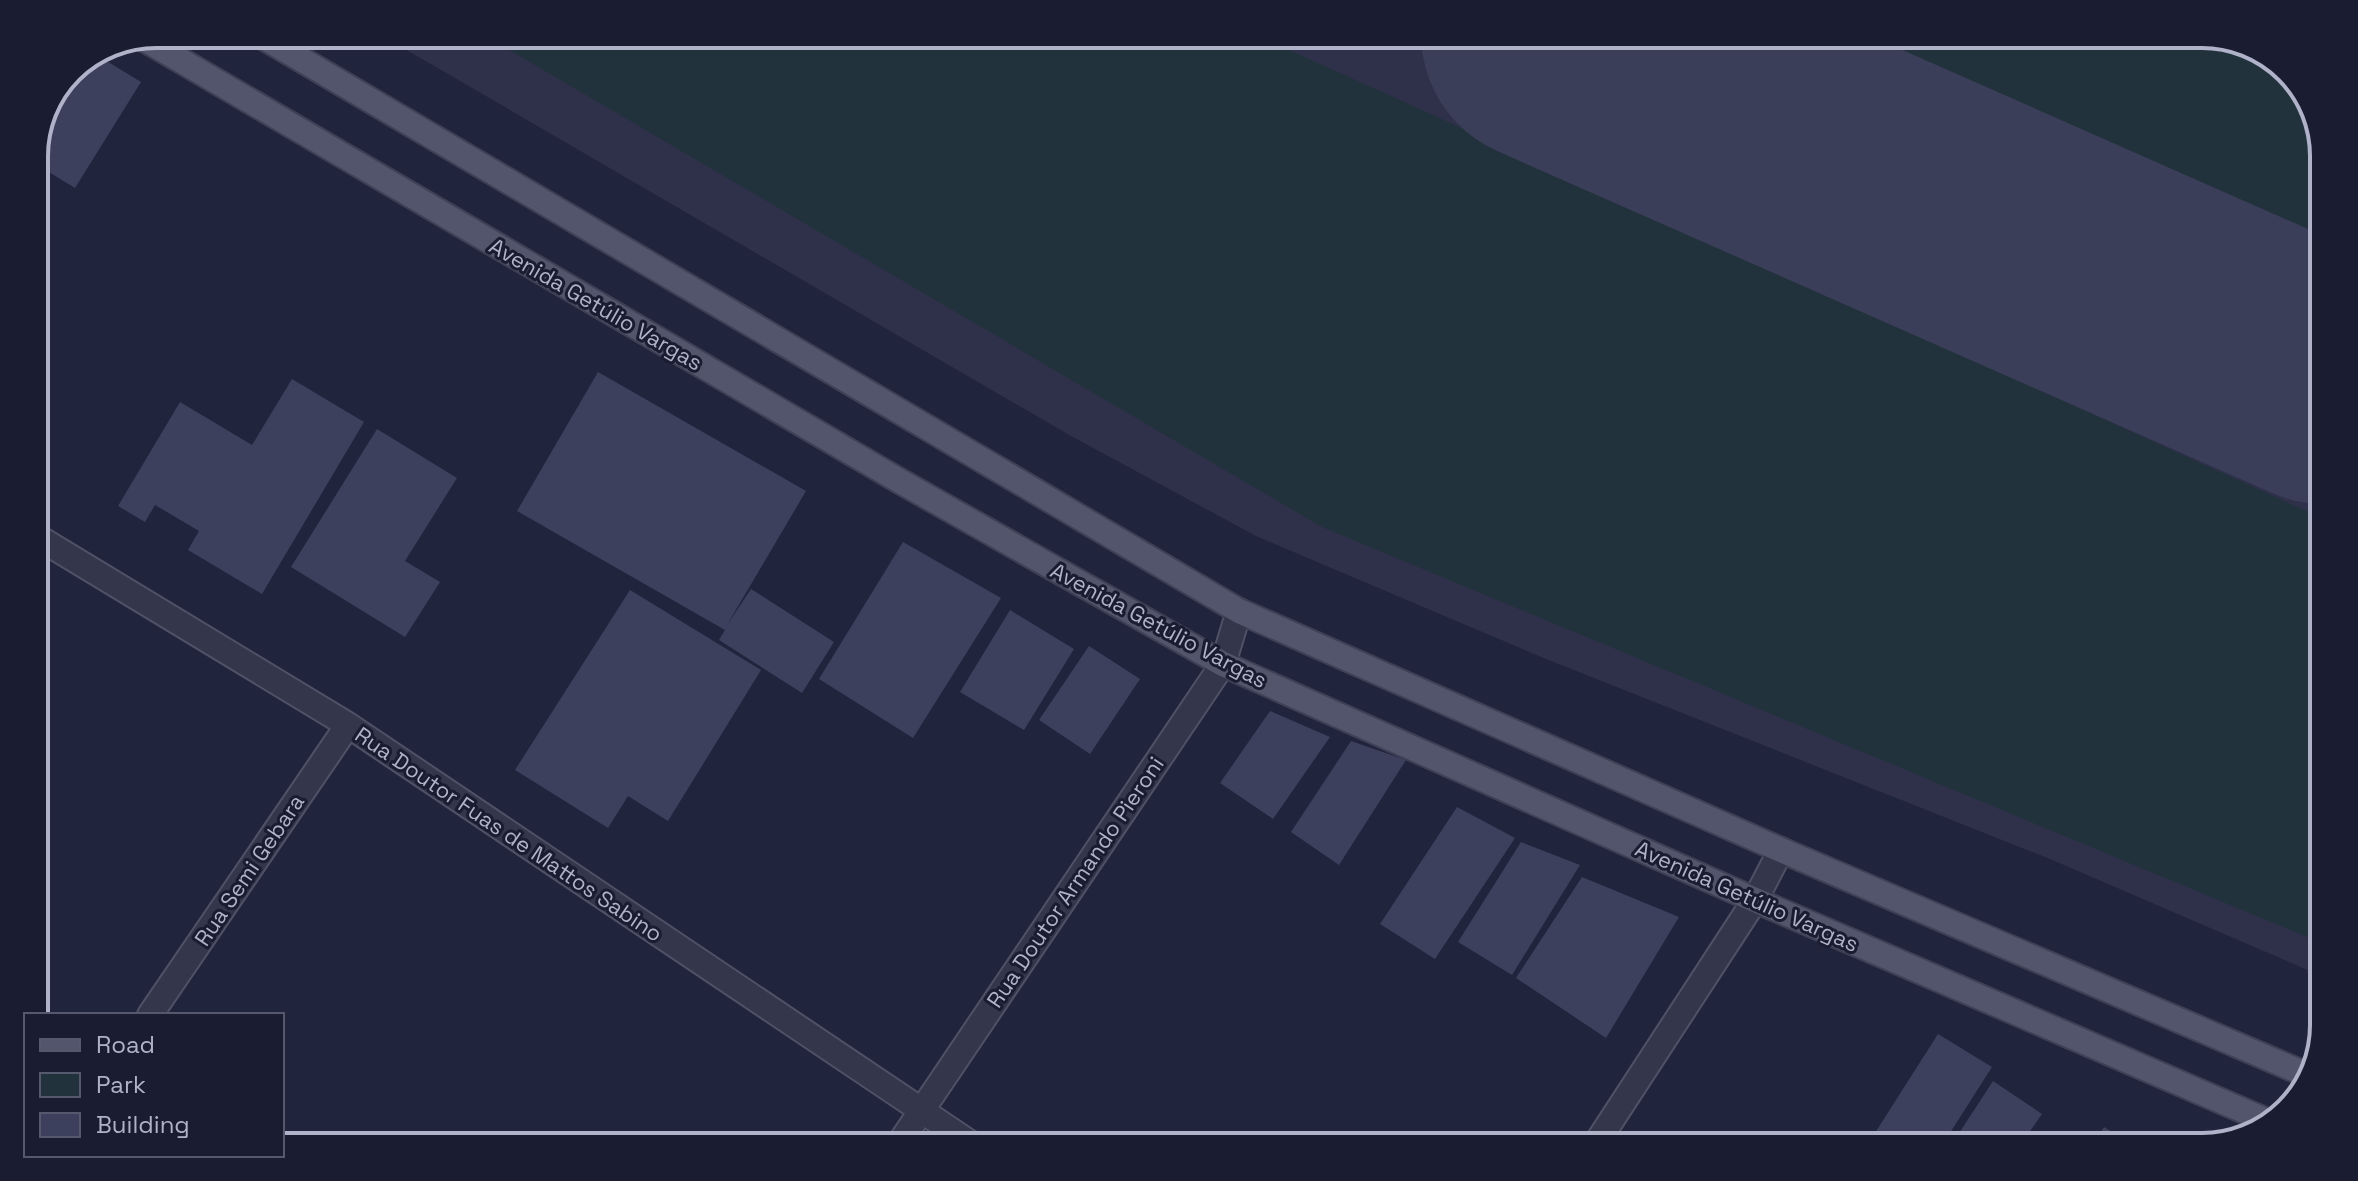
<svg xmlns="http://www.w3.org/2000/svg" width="2358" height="1181" font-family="'Space Grotesk',sans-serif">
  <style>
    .airport { fill: #2e3149 }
    .green { fill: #22323d }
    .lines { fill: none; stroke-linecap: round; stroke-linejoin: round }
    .runway { stroke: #3b3e58; stroke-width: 256 }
    .building { fill: #3c405d }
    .minor-casing { stroke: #4f5267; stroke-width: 28 }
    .major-casing { stroke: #3e4055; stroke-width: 28 }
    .minor { stroke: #34374c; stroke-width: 24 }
    .major { stroke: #52556c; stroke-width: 24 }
    .labels { text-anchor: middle; stroke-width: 6; stroke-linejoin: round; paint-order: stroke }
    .street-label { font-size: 22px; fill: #afb2c8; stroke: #1a1c31 }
    .rim { fill: none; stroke: #afb2c8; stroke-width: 4 }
  </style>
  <rect width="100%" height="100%" fill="#20243c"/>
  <path class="airport" d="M 379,34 L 2201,34 L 2255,46 L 2304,89 L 2324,149 L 2324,977 L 2050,859 L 1546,659 L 1256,536 L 1071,436 Z"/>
  <path class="green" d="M 482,34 L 1254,34 L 2324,519 L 2324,944 L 1322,527 Z
    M 1821,34 L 2201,34 L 2255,46 L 2304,89 L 2324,149 L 2324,257 Z"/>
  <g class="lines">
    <path class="runway" d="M 1549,34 L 2324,376"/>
  </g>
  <path class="building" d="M 100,57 L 141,82 L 75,188 L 34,163 L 34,149 L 57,99 L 77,67 Z
    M 598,372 L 806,491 L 727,625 L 751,589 L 834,642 L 802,693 L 719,640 L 725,630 L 517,511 Z
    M 292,379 L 364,422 L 262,594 L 188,550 L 199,531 L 155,505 L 145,522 L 118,506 L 180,402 L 252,445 Z
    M 377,429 L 457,478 L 405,561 L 440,582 L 405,637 L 291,567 Z
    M 903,542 L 1001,598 L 913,738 L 819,679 Z
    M 630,590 L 761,670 L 668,821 L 628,796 L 608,828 L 515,770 Z
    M 1010,610 L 1074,649 L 1024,730 L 960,692 Z
    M 1089,646 L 1140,679 L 1090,754 L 1039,720 Z
    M 1270,711 L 1330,737 L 1273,819 L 1220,783 Z
    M 1351,741 L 1406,760 L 1339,865 L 1291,832 Z
    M 1457,807 L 1515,838 L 1435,959 L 1380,924 Z
    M 1521,842 L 1580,865 L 1512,975 L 1458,942 Z
    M 1582,877 L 1679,917 L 1606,1038 L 1516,978 Z
    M 1938,1034 L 1992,1067 L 1941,1147 L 1866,1147 Z
    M 1993,1081 L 2042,1114 L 2019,1147 L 1950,1147 Z
    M 2104,1127 L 2136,1147 L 2091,1147 Z"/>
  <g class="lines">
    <defs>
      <path id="minor" d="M 34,535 L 348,725 L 976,1147
        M 150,1015 L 348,725
        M 897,1147 L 1223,664 L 1239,611
        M 1594,1147 L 1755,900 L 1781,850"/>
      <path id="major" d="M 258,34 L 1239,611 L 1781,850 L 2312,1077
        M 144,39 L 898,480 L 1223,664 L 1755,900 L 2272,1123"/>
    </defs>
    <use href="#minor" class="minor-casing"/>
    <use href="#major" class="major-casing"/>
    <use href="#minor" class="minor"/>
    <use href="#major" class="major"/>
  </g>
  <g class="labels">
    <g class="street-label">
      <text transform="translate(596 304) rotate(30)" y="8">Avenida Getúlio Vargas</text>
      <text transform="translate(1159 625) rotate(28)" y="8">Avenida Getúlio Vargas</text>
      <text transform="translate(509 834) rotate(34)" y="8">Rua Doutor Fuas de Mattos Sabino</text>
      <text transform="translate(249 870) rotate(-56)" y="8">Rua Semi Gebara</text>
      <text transform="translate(1075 882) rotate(-56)" y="8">Rua Doutor Armando Pieroni</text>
      <text transform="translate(1747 896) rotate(24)" y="8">Avenida Getúlio Vargas</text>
    </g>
  </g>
  <path d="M0 0H2358V1181H0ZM156 48H2202A108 108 0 0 1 2310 156V1025A108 108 0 0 1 2202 1133H156A108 108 0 0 1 48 1025V156A108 108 0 0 1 156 48Z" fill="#1a1c31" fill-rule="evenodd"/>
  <path class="rim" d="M156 48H2202A108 108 0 0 1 2310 156V1025A108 108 0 0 1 2202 1133H156A108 108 0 0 1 48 1025V156A108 108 0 0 1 156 48Z"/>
  <rect x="24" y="1013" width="260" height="144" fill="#1a1c31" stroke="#56586d" stroke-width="2"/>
  <rect x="40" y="1039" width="40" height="12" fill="#52556c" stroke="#56586d" stroke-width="2"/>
  <text x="96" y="1053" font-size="24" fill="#afb2c8">Road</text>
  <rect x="40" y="1073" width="40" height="24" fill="#22323d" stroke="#56586d" stroke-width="2"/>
  <text x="96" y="1093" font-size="24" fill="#afb2c8">Park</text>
  <rect x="40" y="1113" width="40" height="24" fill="#3c405d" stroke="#56586d" stroke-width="2"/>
  <text x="96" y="1133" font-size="24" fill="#afb2c8">Building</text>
</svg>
